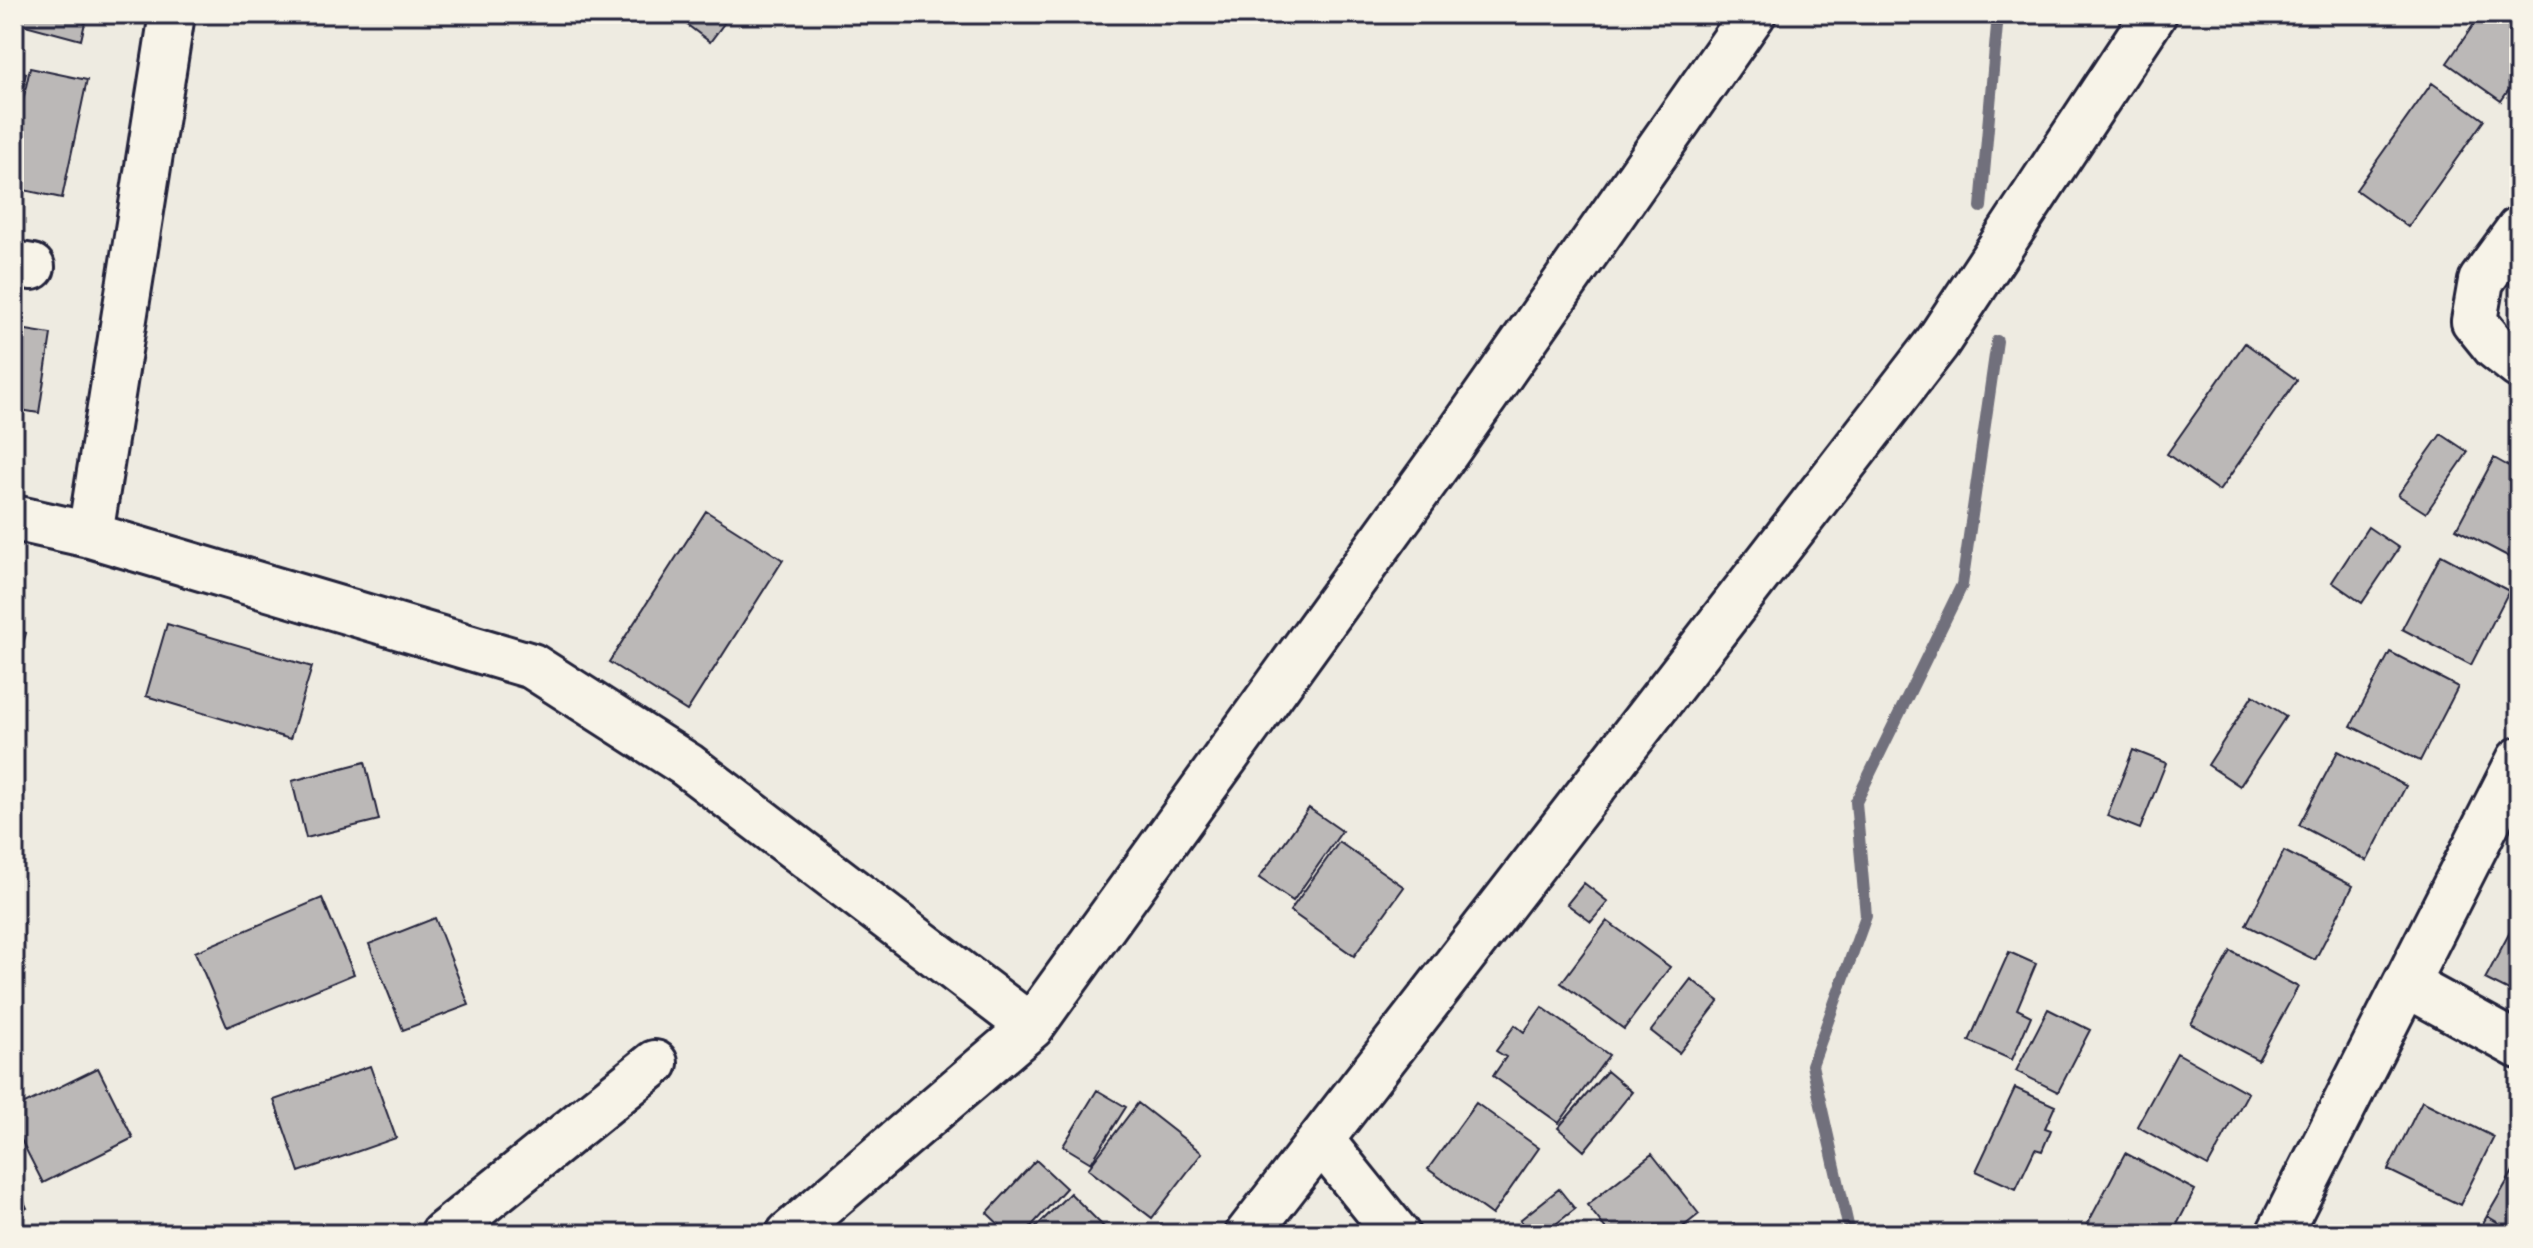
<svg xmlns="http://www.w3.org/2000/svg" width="2533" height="1248" font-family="'Gochi Hand',sans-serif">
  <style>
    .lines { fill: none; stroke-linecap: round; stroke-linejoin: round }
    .stream { stroke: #716f7b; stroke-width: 12 }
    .building { fill: #bbb8b7; stroke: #22223b; stroke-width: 2 }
    .minor-casing { stroke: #22223b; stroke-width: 50 }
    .minor { stroke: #f7f3e8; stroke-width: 44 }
  </style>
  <rect width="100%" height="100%" fill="#eeebe1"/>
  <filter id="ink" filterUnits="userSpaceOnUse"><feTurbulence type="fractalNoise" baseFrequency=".0125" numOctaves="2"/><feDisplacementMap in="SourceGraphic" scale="16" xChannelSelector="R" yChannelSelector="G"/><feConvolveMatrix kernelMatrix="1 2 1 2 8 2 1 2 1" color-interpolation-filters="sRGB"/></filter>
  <g filter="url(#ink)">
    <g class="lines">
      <path class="stream" d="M 1981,207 L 1998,14
        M 1850,1234 L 1812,1065 L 1866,916 L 1856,802 L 1962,585 L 1997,341"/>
    </g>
    <path class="building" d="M 14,14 L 87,14 L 81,40 L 14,22 Z
      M 673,14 L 731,14 L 710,42 Z
      M 2481,14 L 2519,14 L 2519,75 L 2501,101 L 2447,63 Z
      M 30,68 L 87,80 L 62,198 L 14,188 L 14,108 L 21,110 Z
      M 14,69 L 26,73 L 18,106 L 14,105 Z
      M 2432,83 L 2484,120 L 2408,227 L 2356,190 Z
      M 14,328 L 51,334 L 39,413 L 14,409 Z
      M 2245,343 L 2297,380 L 2219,491 L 2167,454 Z
      M 2441,434 L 2468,452 L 2426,513 L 2398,495 Z
      M 2494,458 L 2519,472 L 2519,562 L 2456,529 Z
      M 706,511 L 783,560 L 687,711 L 609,662 Z
      M 2368,527 L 2399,548 L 2362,603 L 2332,582 Z
      M 2441,555 L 2509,591 L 2471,665 L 2402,629 Z
      M 167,624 L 312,667 L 290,739 L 146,696 Z
      M 14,629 L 26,633 L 14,677 Z
      M 2390,652 L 2458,687 L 2420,761 L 2351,726 Z
      M 2253,695 L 2286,716 L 2240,786 L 2208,765 Z
      M 2133,750 L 2166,763 L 2140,829 L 2107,816 Z
      M 2338,751 L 2406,786 L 2367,861 L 2299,825 Z
      M 365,762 L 379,820 L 306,838 L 292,781 Z
      M 1309,808 L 1342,831 L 1293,901 L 1259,878 Z
      M 1339,842 L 1404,887 L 1354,956 L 1290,911 Z
      M 2284,851 L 2353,886 L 2315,960 L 2246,925 Z
      M 1584,883 L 1608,902 L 1591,922 L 1567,904 Z
      M 322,898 L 354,974 L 227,1027 L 195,952 Z
      M 2519,915 L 2519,996 L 2485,979 Z
      M 435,918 L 469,1005 L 403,1030 L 369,944 Z
      M 1607,921 L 1670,967 L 1624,1029 L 1561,983 Z
      M 2231,951 L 2298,987 L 2258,1060 L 2191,1024 Z
      M 2009,952 L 2036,964 L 2017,1009 L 2031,1016 L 2012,1060 L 1969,1041 Z
      M 1691,979 L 1719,1001 L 1679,1053 L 1651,1031 Z
      M 1542,1007 L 1609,1055 L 1559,1123 L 1493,1076 L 1506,1057 L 1496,1051 L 1515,1025 L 1524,1032 Z
      M 2048,1009 L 2090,1030 L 2058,1092 L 2016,1071 Z
      M 2177,1053 L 2248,1093 L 2208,1166 L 2137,1126 Z
      M 370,1066 L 396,1138 L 299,1172 L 274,1100 Z
      M 98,1068 L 133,1138 L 43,1183 L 14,1126 L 14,1109 Z
      M 1607,1071 L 1632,1092 L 1584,1151 L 1558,1128 Z
      M 2015,1088 L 2055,1106 L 2045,1128 L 2051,1130 L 2042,1151 L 2035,1149 L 2016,1189 L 1976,1171 Z
      M 1097,1090 L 1126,1107 L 1091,1163 L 1063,1146 Z
      M 2422,1101 L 2494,1137 L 2460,1205 L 2388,1170 Z
      M 1138,1103 L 1202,1153 L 1152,1218 L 1088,1169 Z
      M 1476,1103 L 1539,1148 L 1492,1215 L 1428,1169 Z
      M 2125,1153 L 2195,1190 L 2172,1234 L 2104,1234 L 2087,1225 Z
      M 1652,1154 L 1699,1214 L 1674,1234 L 1610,1234 L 1587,1205 Z
      M 1036,1160 L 1066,1188 L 1024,1234 L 1009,1234 L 987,1213 Z
      M 2519,1161 L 2519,1234 L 2517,1234 L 2487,1216 Z
      M 14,1180 L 27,1208 L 14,1214 Z
      M 1559,1189 L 1575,1209 L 1543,1234 L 1532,1234 L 1520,1220 Z
      M 1070,1193 L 1111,1234 L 1029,1234 Z
      M 2487,1216 L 2517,1234 L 2477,1234 Z"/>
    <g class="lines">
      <defs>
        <path id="minor" d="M 2519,229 L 2481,281 L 2474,321 L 2495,347 L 2519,366
          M 14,264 L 32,267
          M 14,518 L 90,535 L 532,666 L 687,765 L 1031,1027
          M 90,535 L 172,14
          M 2406,984 L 2519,1046
          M 1322,1141 L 1397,1234
          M 443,1234 L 655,1063
          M 789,1234 L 1031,1027 L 1447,451 L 1753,14
          M 1248,1234 L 1937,343 L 2154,14
          M 2279,1234 L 2519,760"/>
      </defs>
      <use href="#minor" class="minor-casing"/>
      <use href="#minor" class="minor"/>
    </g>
  </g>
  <rect width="2533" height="1248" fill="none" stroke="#f7f3e8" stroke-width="48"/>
  <rect x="24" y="24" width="2485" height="1200" fill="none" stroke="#22223b" stroke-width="3" filter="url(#ink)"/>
</svg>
